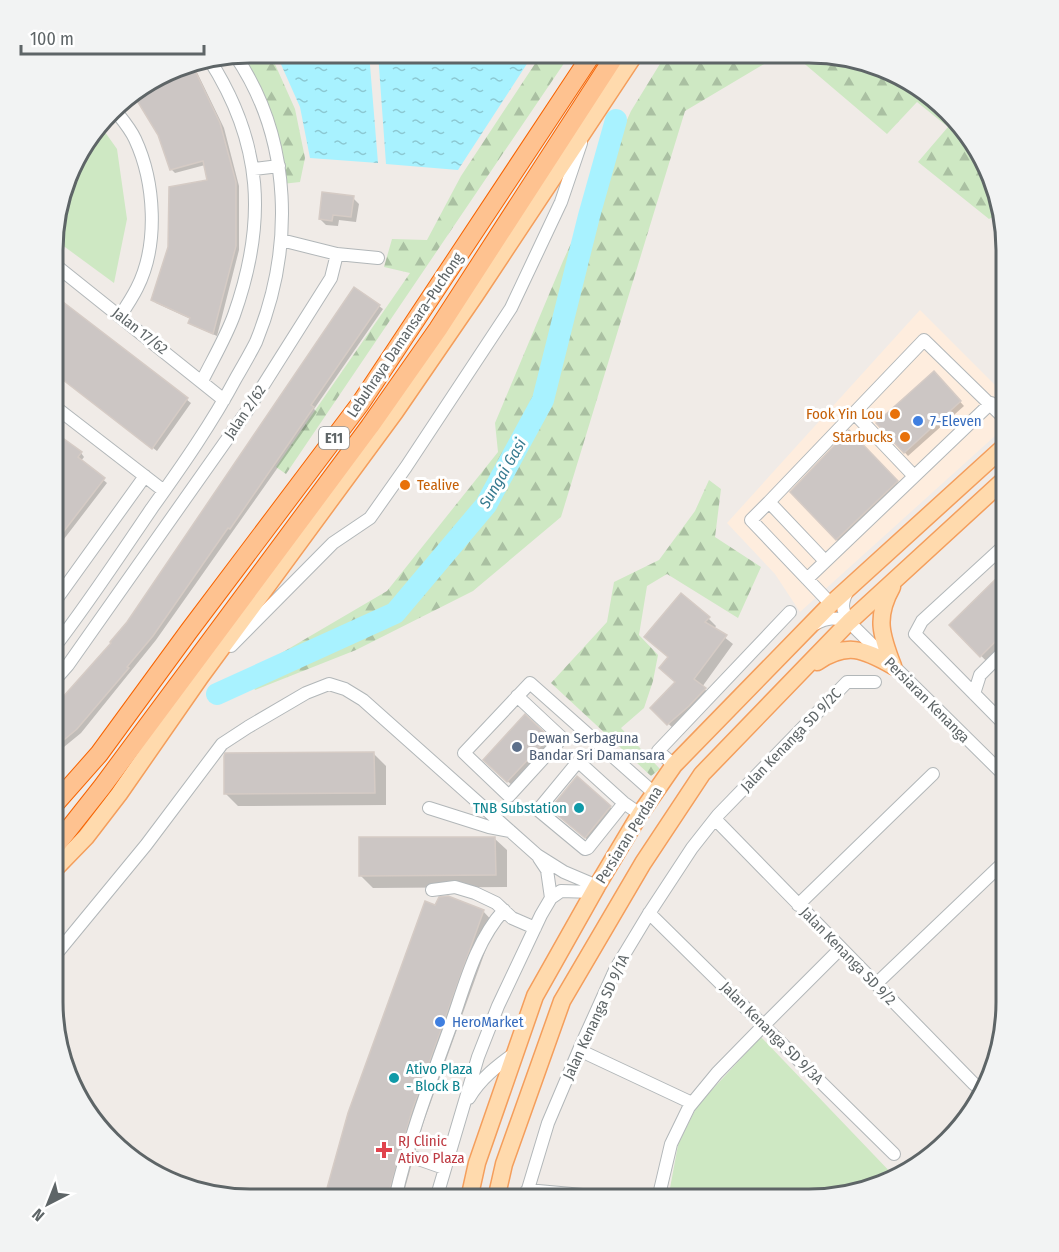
<svg xmlns="http://www.w3.org/2000/svg" width="1059" height="1252" font-family="'Fira Sans Condensed',sans-serif">
  <style>
    .commercial { fill: #feedde }
    .forest { fill: url(#forest-firs) }
    .green { fill: #cee8c3 }
    .water { fill: url(#water-ripples) }
    .shadow { fill: #0003 }
    .lines { fill: none; stroke-linecap: round; stroke-linejoin: round }
    .river { stroke: #a8f2ff; stroke-width: 22 }
    .building { fill: #ccc6c4; stroke: #d5cbc5; stroke-width: 1.5 }
    .minor-casing { stroke: #b2b7b9; stroke-width: 14 }
    .major-casing { stroke: #f49e5c; stroke-width: 19 }
    .highway-casing { stroke: #f76300; stroke-width: 20 }
    .minor { stroke: #fff; stroke-width: 12 }
    .major { stroke: #ffdaad; stroke-width: 16 }
    .highway { stroke: #fec290; stroke-width: 18 }
    .food-dot { fill: #e8710a; stroke: #fff; stroke-width: 2 }
    .shop-dot { fill: #3f7fe0; stroke: #fff; stroke-width: 2 }
    .service-dot { fill: #5c6f8a; stroke: #fff; stroke-width: 2 }
    .culture-dot { fill: #0f9aa8; stroke: #fff; stroke-width: 2 }
    .health-dot { fill: #e0444e; stroke: #fff; stroke-width: 2 }
    .labels { text-anchor: middle; stroke-width: 6; stroke-linejoin: round; paint-order: stroke }
    .shield { fill: #fff; stroke: #8e9395; stroke-width: 1.5 }
    .shield-label { font-size: 14px; font-weight: bold; fill: #5e6567 }
    .street-label { font-size: 15px; fill: #5e6567; stroke: #fff }
    .food-label { font-size: 15px; fill: #c56008; stroke: #fff; text-anchor: end }
    .shop-label { font-size: 15px; fill: #366cbe; stroke: #fff; text-anchor: start }
    .service-label { font-size: 15px; fill: #4e5e75; stroke: #fff; text-anchor: start }
    .culture-label { font-size: 15px; fill: #0d838f; stroke: #fff; text-anchor: end }
    .health-label { font-size: 15px; fill: #be3a42; stroke: #fff; text-anchor: start }
    .water-label { font-size: 16px; font-style: italic; fill: #377b90; stroke: #fff }
    .rim { fill: none; stroke: #5e6567; stroke-width: 3 }
  </style>
  <defs>
    <pattern id="forest-firs" width="22" height="20" patternUnits="userSpaceOnUse" patternTransform="scale(1.5)"><rect width="22" height="20" fill="#cee8c3"/><path d="M5 1l3.5 6h-7zM16 11l3.5 6h-7z" fill="#aac0a2"/></pattern>
    <pattern id="water-ripples" width="26" height="14" patternUnits="userSpaceOnUse" patternTransform="scale(1.5)"><rect width="26" height="14" fill="#a8f2ff"/><path d="M2 4q2-2 4 0t4 0M15 11q2-2 4 0t4 0" fill="none" stroke="#8cc8d2"/></pattern>
  </defs>
  <rect width="100%" height="100%" fill="#f0ebe7"/>
  <path class="commercial" d="M 920,310 L 1006,396 L 1006,426 L 800,612 L 775,574 L 727,523 Z"/>
  <path class="forest" d="M 250,53 L 270,53 L 295,109 L 305,158 L 300,182 L 282,184 L 280,166 L 238,54 Z
    M 542,53 L 571,53 L 286,474 L 276,467 L 410,273 L 384,267 L 392,239 L 427,240 L 461,176 Z
    M 666,54 L 781,54 L 685,111 L 561,517 L 473,591 L 356,650 L 255,690 L 247,673 L 387,591 L 498,452 L 495,423 L 563,261 L 631,111 Z
    M 793,54 L 835,54 L 919,86 L 980,151 L 997,215 L 989,219 L 918,162 L 948,127 L 917,102 L 887,134 Z
    M 709,480 L 721,489 L 715,537 L 761,567 L 738,618 L 667,574 L 647,586 L 639,635 L 658,655 L 653,681 L 644,708 L 621,728 L 660,769 L 651,776 L 551,683 L 607,622 L 614,582 L 659,560 L 695,511 Z"/>
  <path class="green" d="M 100,125 L 117,149 L 127,219 L 114,283 L 54,239 L 54,224 L 79,151 Z
    M 761,1037 L 895,1177 L 822,1199 L 668,1199 L 678,1145 L 697,1106 Z"/>
  <path class="water" d="M 276,53 L 369,53 L 378,163 L 310,158 L 300,107 Z
    M 378,53 L 534,53 L 458,170 L 386,164 Z"/>
  <path class="shadow" d="M 192,62 L 224,128 L 239,186 L 239,250 L 217,336 L 194,326 L 190,322 L 191,319 L 156,303 L 153,299 L 209,181 L 205,165 L 175,173 L 171,169 L 159,134 L 134,93 L 186,63 Z
    M 353,198 L 359,204 L 356,222 L 339,220 L 338,226 L 326,225 L 320,219 Z
    M 54,296 L 191,403 L 157,451 L 54,372 Z
    M 379,306 L 383,309 L 314,409 L 317,412 L 156,640 L 81,733 L 53,756 L 53,710 L 113,643 Z
    M 934,373 L 964,406 L 908,456 L 878,423 Z
    M 849,432 L 900,485 L 840,543 L 792,492 Z
    M 55,442 L 81,453 L 84,457 L 81,461 L 107,483 L 54,552 L 54,444 Z
    M 1006,571 L 1006,655 L 993,668 L 951,625 Z
    M 708,618 L 716,626 L 714,629 L 733,644 L 702,687 L 713,697 L 676,731 L 652,708 L 677,682 L 661,667 Z
    M 525,717 L 556,746 L 516,789 L 485,760 Z
    M 373,753 L 386,766 L 386,805 L 238,806 L 226,794 Z
    M 610,807 L 618,815 L 594,845 L 560,817 Z
    M 494,838 L 507,850 L 507,887 L 373,888 L 361,876 Z
    M 436,907 L 483,911 L 495,924 L 423,1124 L 402,1199 L 326,1199 L 350,1114 Z"/>
  <g class="lines">
    <path class="river" d="M 217,694 L 395,613 L 486,505 L 543,400 L 589,216 L 616,120"/>
  </g>
  <path class="building" d="M 191,62 L 220,123 L 236,182 L 236,246 L 213,334 L 188,323 L 190,318 L 151,300 L 168,247 L 169,187 L 207,180 L 203,161 L 170,170 L 158,135 L 133,94 L 186,63 Z
    M 322,192 L 354,196 L 351,217 L 333,215 L 332,221 L 319,219 Z
    M 354,287 L 380,305 L 311,405 L 314,407 L 230,529 L 228,528 L 153,636 L 127,667 L 129,668 L 77,729 L 53,749 L 53,708 L 111,643 L 110,642 L 127,622 Z
    M 54,295 L 188,398 L 152,449 L 54,373 Z
    M 934,371 L 961,401 L 904,453 L 876,423 Z
    M 849,430 L 898,481 L 836,540 L 790,492 Z
    M 54,439 L 60,444 L 64,439 L 82,452 L 78,457 L 105,478 L 54,544 Z
    M 1006,569 L 1006,631 L 980,657 L 949,625 Z
    M 681,593 L 710,617 L 705,622 L 727,635 L 694,679 L 706,688 L 689,706 L 667,725 L 650,708 L 675,682 L 659,668 L 668,657 L 644,637 Z
    M 525,714 L 549,737 L 507,782 L 483,760 Z
    M 374,752 L 375,793 L 224,794 L 224,756 L 225,753 Z
    M 577,776 L 611,806 L 585,838 L 550,809 Z
    M 359,837 L 495,837 L 496,875 L 359,876 Z
    M 448,896 L 484,910 L 412,1111 L 387,1199 L 324,1199 L 348,1113 L 425,901 L 435,905 L 439,897 Z"/>
  <g class="lines">
    <defs>
      <path id="minor" d="M 114,109 C 121,118 130,128 135,139 C 155,182 159,245 137,288 C 132,298 126,307 120,316
        M 254,169 L 279,166
        M 337,254 L 378,258
        M 54,264 L 224,400
        M 202,381 C 213,359 226,337 234,315 C 267,222 263,143 209,59
        M 54,406 L 164,491
        M 854,413 L 914,476
        M 769,502 L 924,340 L 1006,420
        M 825,561 L 769,502 L 751,520 L 831,604
        M 807,579 L 991,403
        M 847,592 C 841,604 842,610 849,622 L 1006,777
        M 53,604 L 145,476
        M 815,624 C 828,617 835,617 849,622
        M 231,646 L 333,543 L 370,518 L 406,467 L 511,308 L 561,202 L 581,143
        M 53,649 C 88,604 120,555 152,508 C 182,466 212,423 236,378 C 243,366 250,354 256,342 C 294,249 293,140 235,55
        M 53,682 L 68,665 L 247,411 L 331,278 L 337,254 L 281,240
        M 974,694 L 980,675 L 1006,649
        M 517,696 L 562,738 L 509,796 L 464,753 L 530,683 L 654,793
        M 1006,726 L 915,634 L 922,621 L 1006,544
        M 674,765 L 658,751 L 790,612
        M 624,803 L 588,848 L 585,849 L 538,810 L 576,764 L 580,763 L 624,803 L 640,814
        M 429,808 L 489,827 L 510,831
        M 715,819 L 974,1084 L 983,1091
        M 539,858 L 547,870 L 551,898
        M 432,890 L 455,887 L 475,893 L 496,903 L 512,918 L 535,928
        M 798,905 L 933,774
        M 649,913 L 894,1154
        M 53,958 L 146,845 L 222,744 L 248,727 L 306,693 L 329,684 L 345,689 L 363,700 L 537,855 L 564,872 L 597,886
        M 876,984 L 1006,860
        M 579,1050 L 692,1103
        M 469,1098 C 480,1079 498,1065 515,1053
        M 407,1155 L 444,1168
        M 527,1190 L 627,1199
        M 395,1199 C 408,1141 429,1085 449,1030 C 464,989 474,943 504,910
        M 436,1199 L 478,1057 L 498,1006 L 541,915 L 551,898 L 561,891 L 593,892
        M 525,1199 L 548,1123 L 579,1050 L 616,968 L 648,915 L 692,848 L 718,815 L 847,682 L 875,682
        M 658,1199 L 671,1144 L 689,1107 L 717,1073 L 764,1025 L 841,948"/>
      <path id="major" d="M 892,587 C 875,617 881,635 893,666
        M 817,662 C 847,642 863,649 893,666
        M 53,871 L 86,837 L 119,794 L 201,676 L 395,412 L 476,294 L 635,54
        M 469,1199 L 477,1163 L 535,996 L 597,886 L 640,814 L 674,765 L 831,604 L 1006,445
        M 496,1199 L 504,1164 L 562,1001 L 643,863 L 702,774 L 849,622 L 1006,478"/>
      <path id="highway" d="M 53,806 L 99,754 L 189,631 L 360,404 L 592,54
        M 53,849 L 102,787 L 370,426 L 438,329 L 616,54"/>
    </defs>
    <use href="#minor" class="minor-casing"/>
    <use href="#major" class="major-casing"/>
    <use href="#highway" class="highway-casing"/>
    <use href="#minor" class="minor"/>
    <use href="#major" class="major"/>
    <use href="#highway" class="highway"/>
  </g>
  <g class="food-dot">
    <circle cx="895" cy="414" r="6"/>
    <circle cx="905" cy="437" r="6"/>
    <circle cx="405" cy="485" r="6"/>
  </g>
  <g class="shop-dot">
    <circle cx="918" cy="421" r="6"/>
    <circle cx="440" cy="1022" r="6"/>
  </g>
  <circle class="service-dot" cx="517" cy="747" r="6"/>
  <g class="culture-dot">
    <circle cx="579" cy="808" r="6"/>
    <circle cx="394" cy="1078" r="6"/>
  </g>
  <path class="health-dot" d="M381 1141h6v6h6v6h-6v6h-6v-6h-6v-6h6z"/>
  <g class="labels">
    <rect class="shield" x="319" y="427" width="30" height="22" rx="4.5"/>
    <g class="shield-label">
      <text x="334" y="443">E11</text>
    </g>
    <g class="street-label">
      <text transform="translate(140 331) rotate(38)" y="5">Jalan 17/62</text>
      <text transform="translate(405 335) rotate(-56)" y="5">Lebuhraya Damansara–Puchong</text>
      <text transform="translate(245 412) rotate(-56)" y="5">Jalan 2/62</text>
      <text transform="translate(927 700) rotate(45)" y="5">Persiaran Kenanga</text>
      <text transform="translate(791 740) rotate(-46)" y="5">Jalan Kenanga SD 9/2C</text>
      <text transform="translate(629 835) rotate(-58)" y="5">Persiaran Perdana</text>
      <text transform="translate(848 956) rotate(46)" y="5">Jalan Kenanga SD 9/2</text>
      <text transform="translate(596 1017) rotate(-65)" y="5">Jalan Kenanga SD 9/1A</text>
      <text transform="translate(772 1033) rotate(45)" y="5">Jalan Kenanga SD 9/3A</text>
    </g>
    <g class="food-label">
      <text x="883" y="419">Fook Yin Lou</text>
      <text x="893" y="442">Starbucks</text>
      <text x="417" y="490" text-anchor="start">Tealive</text>
    </g>
    <g class="shop-label">
      <text x="930" y="426">7-Eleven</text>
      <text x="452" y="1027">HeroMarket</text>
    </g>
    <g class="service-label">
      <text x="529" y="743">Dewan Serbaguna<tspan x="529" dy="17">Bandar Sri Damansara</tspan></text>
    </g>
    <g class="culture-label">
      <text x="567" y="813">TNB Substation</text>
      <text x="406" y="1074" text-anchor="start">Ativo Plaza<tspan x="406" dy="17">- Block B</tspan></text>
    </g>
    <g class="health-label">
      <text x="398" y="1146">RJ Clinic<tspan x="398" dy="17">Ativo Plaza</tspan></text>
    </g>
    <g class="water-label">
      <text transform="translate(502 473) rotate(-60)" y="6">Sungai Gasi</text>
    </g>
  </g>
  <path d="M0 0H1059V1252H0ZM250 63H809A187 187 0 0 1 996 250V1002A187 187 0 0 1 809 1189H250A187 187 0 0 1 63 1002V250A187 187 0 0 1 250 63Z" fill="#f2f3f3" fill-rule="evenodd"/>
  <path class="rim" d="M250 63H809A187 187 0 0 1 996 250V1002A187 187 0 0 1 809 1189H250A187 187 0 0 1 63 1002V250A187 187 0 0 1 250 63Z"/>
  <g transform="translate(48 1204) rotate(222)" stroke="#ffffff" stroke-width="4.5" paint-order="stroke">
  <path d="M0-4.5L10 22L0 15L-10 22Z" fill="#5e6567"/>
  <text y="-9" font-size="16" font-weight="bold" text-anchor="middle" fill="#5e6567">N</text>
  </g>
  <path d="M21 45v9h183v-9" fill="none" stroke="#5e6567" stroke-width="3"/>
  <text x="30" y="45" font-size="18" fill="#5e6567" stroke="#ffffff" stroke-width="4.5" paint-order="stroke">100 m</text>
</svg>
